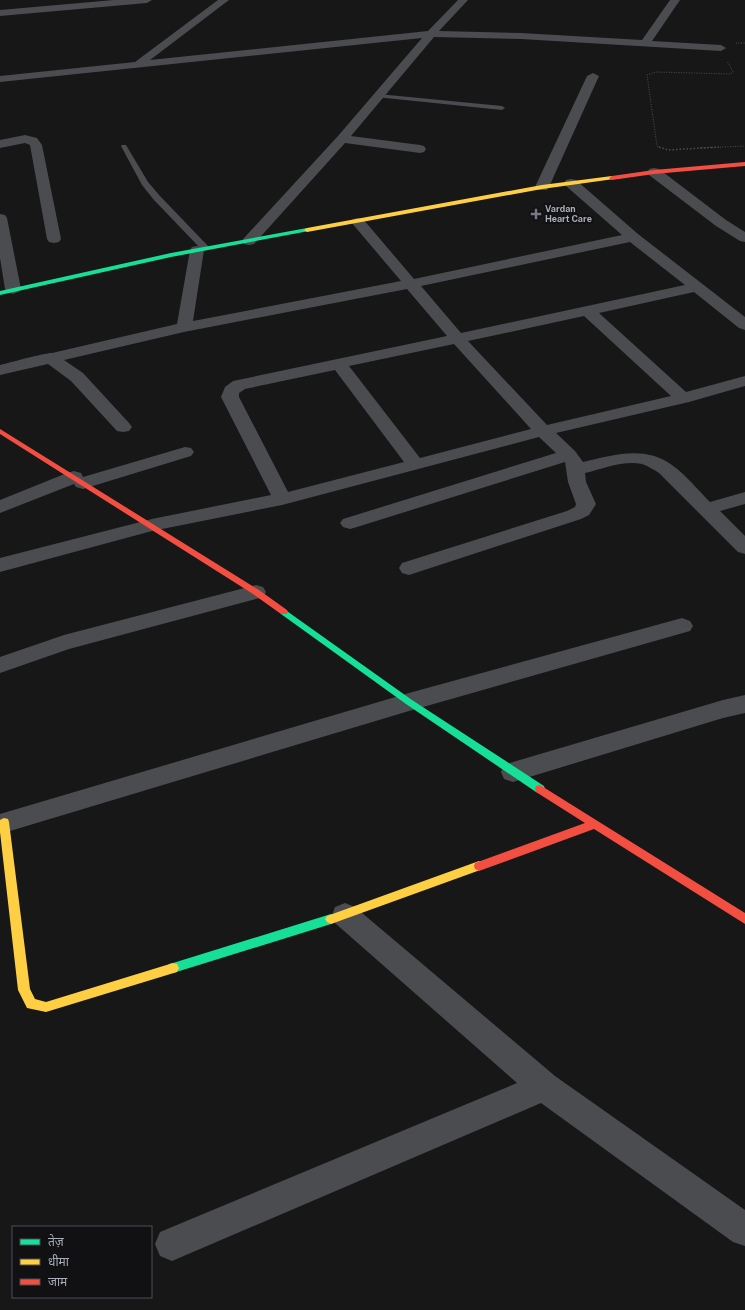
<svg xmlns="http://www.w3.org/2000/svg" width="745" height="1310" font-family="'Public Sans','Noto Sans Devanagari',sans-serif">
  <style>
    .lines { fill: none; stroke-linecap: round; stroke-linejoin: round }
    .path-far1 { stroke: #4d4e52; stroke-width: 1; stroke-dasharray: 1 1.5; stroke-linecap: butt }
    .path { stroke: #4d4e52; stroke-width: 1.5; stroke-dasharray: 1.5 2; stroke-linecap: butt }
    .lane { fill: #4b4c50; fill-rule: evenodd }
    .street { fill: #4b4c50; fill-rule: evenodd }
    .fast { fill: #16e098; fill-rule: evenodd }
    .slow { fill: #ffcf43; fill-rule: evenodd }
    .jam { fill: #f24e42; fill-rule: evenodd }
    .poi-dot { fill: #757880; stroke: #111113; stroke-width: 1.5 }
    .labels { text-anchor: middle; stroke-width: 3.5; stroke-linejoin: round; paint-order: stroke }
    .far-poi-label { font-size: 9px; font-weight: bold; fill: #a8adb8; stroke: #111113; text-anchor: start }
  </style>
  <rect width="100%" height="100%" fill="#171717"/>
  <g class="lines">
    <path class="path-far1" d="M 736,43 L 745,43
      M 660,148 L 657,146 L 647,75 L 656,72 L 730,74 L 733,72 L 727,61
      M 700,148 L 745,146"/>
    <path class="path" d="M 659,147 L 668,150 L 719,147"/>
    <path class="lane" d="M 378,94 L 502,106 L 505,108 L 502,110 L 376,97 L 375,96 Z
      M 122,145 L 126,145 L 148,182 L 160,196 L 208,246 L 208,250 L 202,250 L 154,200 L 142,185 L 121,146 Z"/>
    <path class="street" d="M 114,0 L 152,0 L 147,3 L 0,16 L 0,10 Z
      M 218,0 L 229,0 L 150,60 L 428,31 L 458,0 L 468,0 L 439,31 L 521,33 L 642,40 L 670,0 L 680,0 L 652,41 L 721,45 L 726,48 L 721,51 L 521,39 L 434,37 L 351,136 L 420,145 L 424,146 L 426,149 L 424,152 L 420,153 L 345,143 L 254,244 L 249,245 L 244,244 L 242,241 L 244,238 L 338,136 L 422,38 L 0,82 L 0,76 L 135,62 Z
      M 593,73 L 599,76 L 549,187 L 547,190 L 537,190 L 535,187 L 587,76 Z
      M 25,135 L 37,138 L 42,145 L 61,239 L 59,242 L 54,243 L 49,242 L 47,239 L 30,145 L 25,143 L 0,148 L 0,140 Z
      M 654,168 L 659,169 L 726,220 L 745,232 L 745,242 L 740,241 L 716,226 L 649,175 L 648,172 L 649,169 Z
      M 571,179 L 576,180 L 638,234 L 745,317 L 745,330 L 739,328 L 694,292 L 599,313 L 686,392 L 745,376 L 745,386 L 689,402 L 556,433 L 575,451 L 583,462 C 613,455 645,445 672,465 C 686,475 698,490 710,502 L 745,492 L 745,504 L 720,511 L 745,536 L 745,554 L 738,552 L 659,473 C 654,470 648,466 642,464 C 624,460 602,469 585,473 L 586,482 L 596,504 L 589,515 L 581,519 L 409,575 L 402,573 L 399,568 L 402,563 L 567,511 L 575,507 L 576,504 L 568,482 L 565,462 L 357,527 L 350,529 L 343,527 L 340,523 L 343,519 L 556,453 L 539,437 L 282,505 L 152,531 L 0,572 L 0,558 L 152,519 L 271,495 L 221,397 L 225,387 L 233,381 L 447,336 L 407,289 L 184,332 L 64,360 L 83,373 L 129,423 L 132,427 L 129,431 L 123,432 L 117,431 L 71,381 L 48,364 L 0,375 L 0,365 C 8,363 48,352 52,353 L 177,324 L 190,250 L 192,247 L 197,246 L 202,247 L 204,250 L 193,321 L 401,281 L 351,222 L 353,219 L 358,218 L 363,219 L 414,279 L 622,235 L 566,186 L 564,183 L 566,180 ZM 630,242 L 685,285 L 461,333 L 421,286 ZM 584,316 L 671,396 L 547,425 L 468,341 ZM 454,344 L 531,429 L 420,458 L 349,366 ZM 335,370 L 404,462 L 288,492 L 239,397 L 239,393 L 245,389 Z
      M 0,214 L 5,215 L 7,218 L 21,289 L 18,292 L 13,294 L 8,292 L 5,289 L 0,258 Z
      M 185,447 L 191,448 L 194,452 L 191,456 L 83,489 L 76,487 L 74,484 L 0,513 L 0,500 L 67,473 L 74,471 L 81,473 L 83,477 Z
      M 256,585 L 263,587 L 266,592 L 263,597 L 69,649 L 0,673 L 0,657 L 64,635 Z
      M 682,618 L 690,621 L 693,626 L 690,631 L 409,711 L 0,834 L 0,814 L 409,693 Z
      M 745,695 L 745,713 L 723,718 L 513,782 L 504,779 L 501,772 L 504,765 L 513,762 L 723,700 Z
      M 345,903 L 355,907 L 555,1076 L 745,1210 L 745,1246 L 733,1242 L 541,1103 L 172,1261 L 160,1256 L 155,1244 L 160,1232 L 517,1083 L 335,923 L 332,915 L 335,907 Z"/>
    <path class="fast" d="M 307,228 L 310,230 L 309,231 L 171,257 L 0,295 L 0,291 L 171,253 Z
      M 284,609 L 412,700 L 544,786 L 545,789 L 544,792 L 540,793 L 536,792 L 406,704 L 281,614 L 280,612 L 281,610 Z
      M 331,914 L 335,916 L 337,919 L 335,922 L 331,924 L 173,973 L 169,972 L 167,968 L 169,964 L 173,963 Z"/>
    <path class="slow" d="M 612,176 L 614,177 L 614,179 L 542,189 L 307,232 L 304,230 L 307,228 L 542,185 Z
      M 4,818 L 8,819 L 9,822 L 30,989 L 35,999 L 46,1002 L 173,963 L 177,964 L 179,968 L 177,972 L 46,1012 L 27,1008 L 18,990 L 0,832 L 0,820 Z
      M 479,861 L 483,863 L 484,866 L 483,869 L 331,924 L 327,922 L 325,919 L 327,916 Z"/>
    <path class="jam" d="M 745,162 L 745,166 L 654,174 L 612,180 L 609,178 L 612,176 L 654,170 Z
      M 0,429 L 259,590 L 287,610 L 288,612 L 287,614 L 281,614 L 253,594 L 0,434 Z
      M 540,785 L 745,913 L 745,924 L 594,829 L 479,871 L 475,869 L 474,866 L 475,863 L 585,823 L 536,792 L 535,789 L 536,786 Z"/>
  </g>
  <path class="poi-dot" d="M534 208h4v4h4v4h-4v4h-4v-4h-4v-4h4z"/>
  <g class="labels">
    <g class="far-poi-label">
      <text x="545" y="212">Vardan<tspan x="545" dy="10">Heart Care</tspan></text>
    </g>
  </g>
  <rect x="12" y="1226" width="140" height="72" fill="#111113" stroke="#4d4f55"/>
  <rect x="20" y="1239" width="20" height="6" fill="#16e098" stroke="#4d4f55"/>
  <text x="48" y="1246" font-size="12" fill="#a8adb8">तेज़</text>
  <rect x="20" y="1259" width="20" height="6" fill="#ffcf43" stroke="#4d4f55"/>
  <text x="48" y="1266" font-size="12" fill="#a8adb8">धीमा</text>
  <rect x="20" y="1279" width="20" height="6" fill="#f24e42" stroke="#4d4f55"/>
  <text x="48" y="1286" font-size="12" fill="#a8adb8">जाम</text>
</svg>
